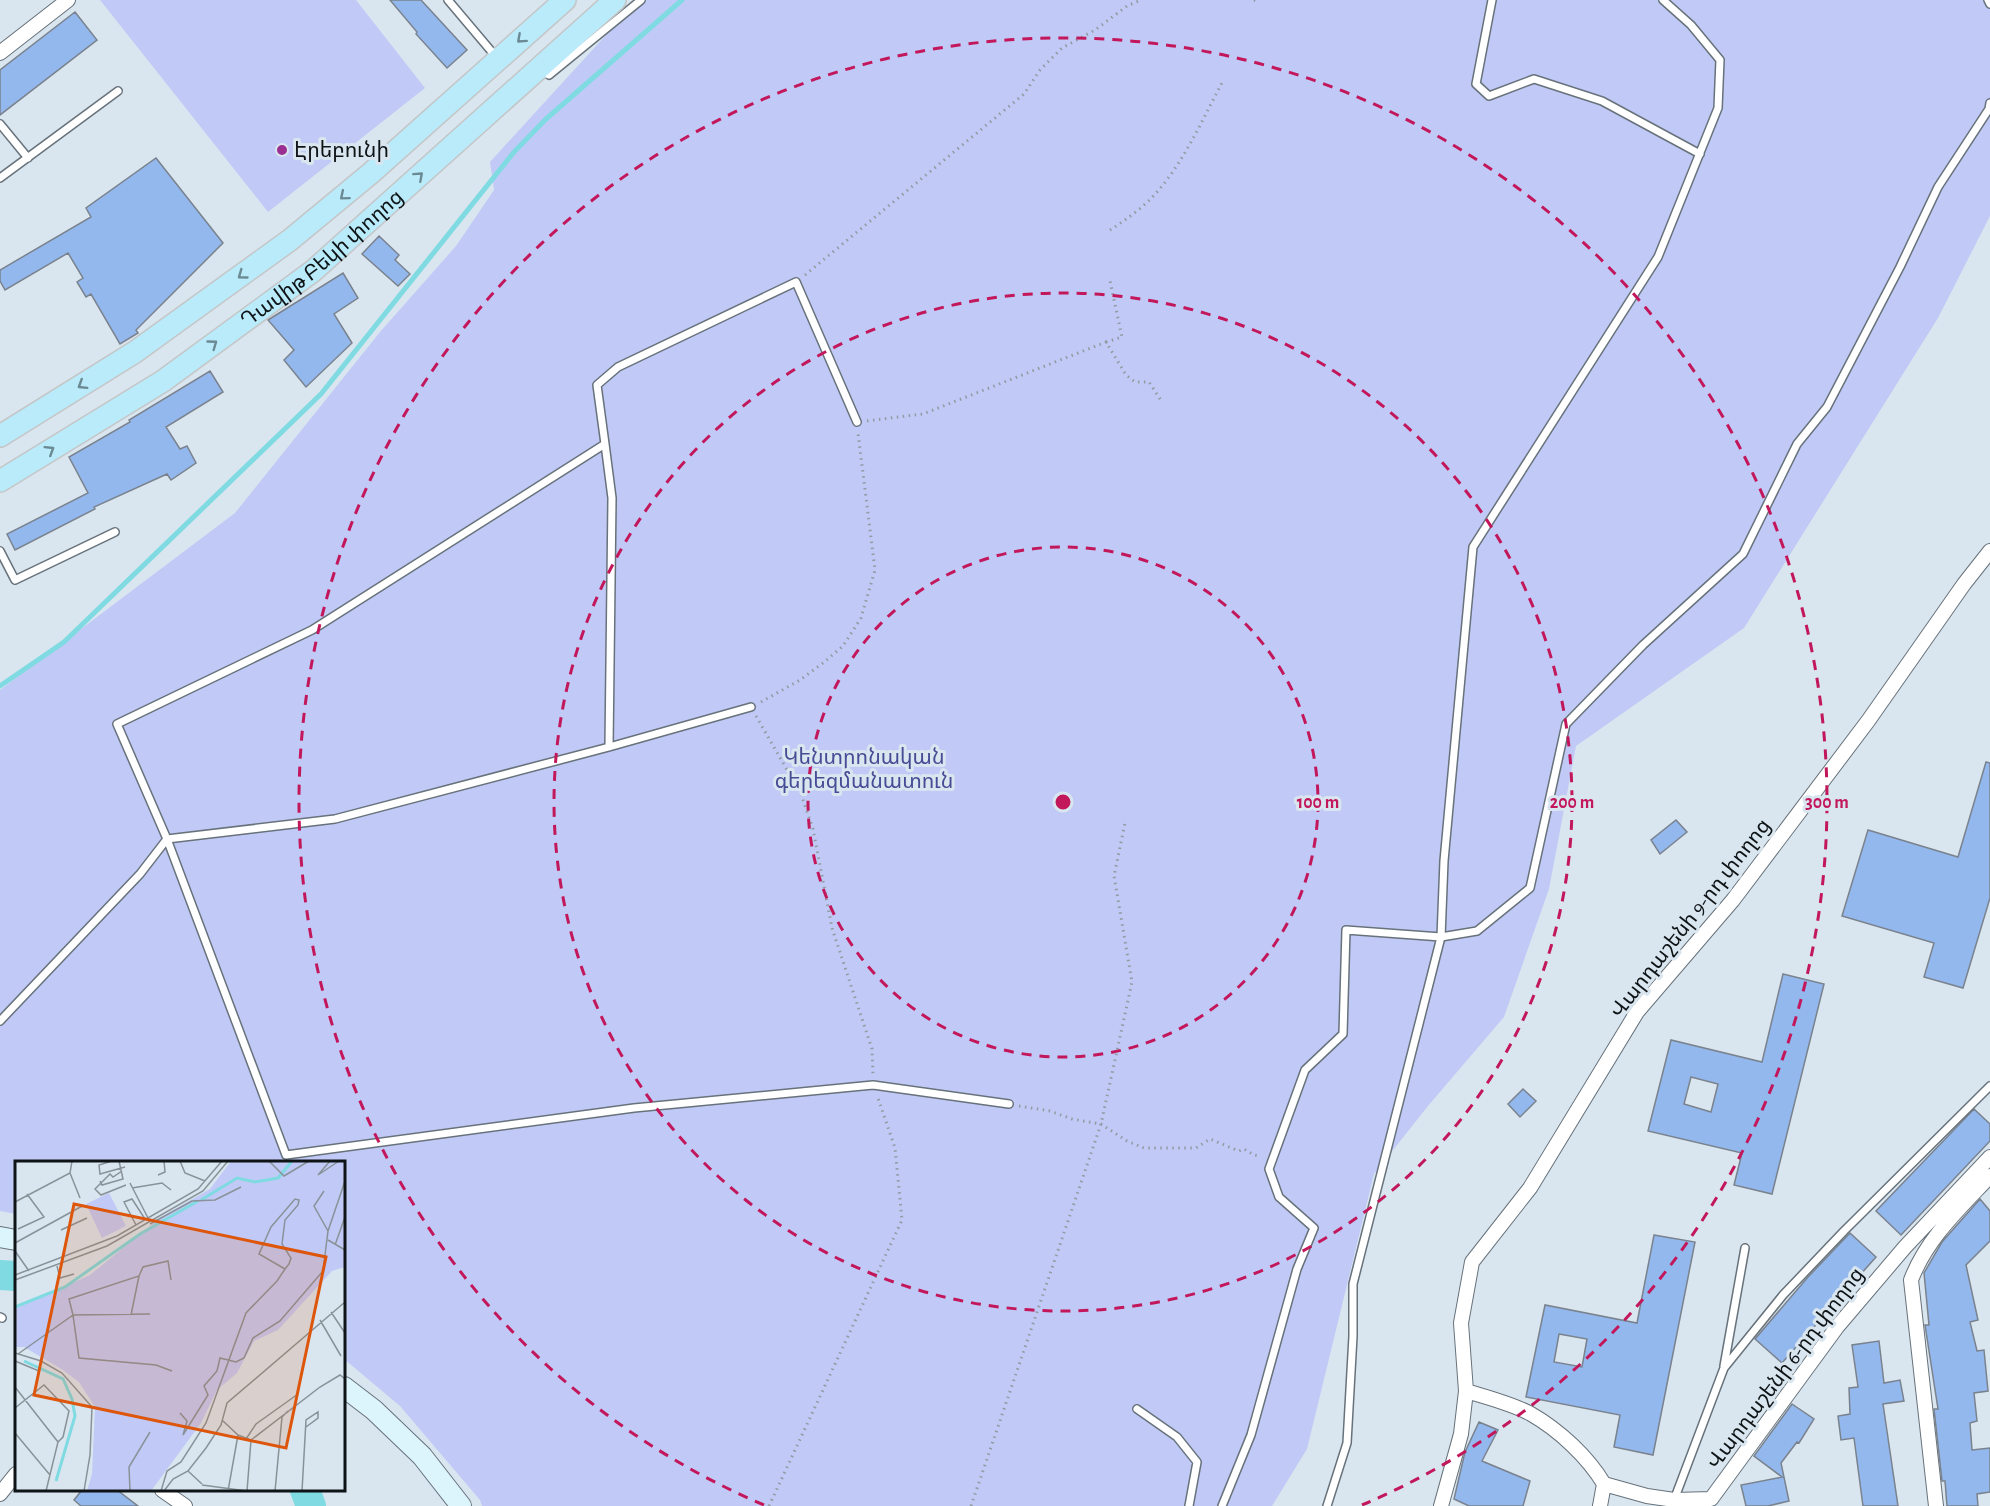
<svg xmlns="http://www.w3.org/2000/svg" width="1990" height="1506" font-family="'Alegreya Sans','Noto Sans Armenian',sans-serif">
  <style>
    .green { fill: #c1caf7 }
    .lines { fill: none; stroke-linecap: round; stroke-linejoin: round }
    .stream { stroke: #7fdae1; stroke-width: 5 }
    .river { stroke: #7fdae1; stroke-width: 30 }
    .building { fill: #93b8ee; stroke: #7a828d; stroke-width: 1.5; fill-rule: evenodd }
    .service-casing { stroke: #67727b; stroke-width: 10 }
    .minor-casing { stroke: #67727b; stroke-width: 16 }
    .secondary-casing { stroke: #67727b; stroke-width: 22 }
    .primary-casing { stroke: #c5c6c7; stroke-width: 24 }
    .path { stroke: #919ba2; stroke-width: 3; stroke-dasharray: 1.5 4.5; stroke-linecap: butt }
    .service { stroke: #fff; stroke-width: 7 }
    .minor { stroke: #fff; stroke-width: 14 }
    .secondary { stroke: #dcf5fd; stroke-width: 20 }
    .primary { stroke: #b9ebfb; stroke-width: 21 }
    .oneway { stroke: #6c8a94 }
    .ring { fill: none; stroke: #c2185b; stroke-width: 3; stroke-dasharray: 10 8 }
    .poi-dot { fill: #9a2f91; stroke: #d9e6ef; stroke-width: 2 }
    .labels { text-anchor: middle; stroke-width: 6; stroke-linejoin: round; paint-order: stroke }
    .poi-label { font-size: 21px; fill: #0e1316; stroke: #d9e6ef; text-anchor: start }
    .street-label { font-size: 21px; fill: #0e1316; stroke: #d9e6ef }
    .park-label { font-size: 21px; fill: #464d96; stroke: #d9e6ef }
    .inset-river { fill: none; stroke: #7fdae1; stroke-width: 3 }
    .inset-road { fill: none; stroke: #889298; stroke-width: 1.5 }
    .view { fill: #dd560c; fill-opacity: 0.15; stroke: #dd560c; stroke-width: 3 }
    .inset-edge { fill: none; stroke: #0e1316; stroke-width: 3 }
    .centre { fill: #c2185b; stroke: #d9e6ef; stroke-width: 3 }
    .ring-label { font-size: 18px; text-anchor: middle; font-weight: bold; fill: #c2185b; stroke: #d9e6ef; stroke-width: 6; stroke-linejoin: round; paint-order: stroke }
  </style>
  <rect width="100%" height="100%" fill="#d9e6ef"/>
  <path class="green" d="M 100,0 L 356,0 L 425,88 L 268,212 Z
    M 638,0 L 1990,0 L 1990,216 L 1938,318 L 1744,628 L 1576,746 L 1549,889 L 1504,1017 L 1428,1106 L 1374,1174 L 1307,1449 L 1272,1506 L 482,1506 L 480,1500 L 400,1406 L 344,1359 L 344,1162 L 16,1162 L 16,1214 L 0,1211 L 0,690 L 235,513 L 380,332 L 456,246 L 494,190 L 490,162 Z"/>
  <g class="lines">
    <path class="stream" d="M 0,686 L 64,642 L 321,394 L 514,152 L 546,119 L 682,0"/>
    <path class="river" d="M 0,1275 L 16,1276
      M 305,1490 L 311,1506"/>
  </g>
  <path class="building" d="M 390,0 L 421,0 L 467,50 L 447,68 L 416,34 L 417,32 Z
    M 75,12 L 97,40 L 0,115 L 0,70 Z
    M 156,158 L 223,243 L 136,330 L 138,333 L 120,344 L 91,294 L 86,297 L 77,282 L 83,278 L 68,253 L 5,290 L 0,281 L 0,270 L 91,217 L 86,208 Z
    M 379,236 L 399,255 L 395,260 L 410,274 L 398,286 L 362,254 Z
    M 343,273 L 358,298 L 334,314 L 352,343 L 306,387 L 284,360 L 294,350 L 268,320 Z
    M 210,371 L 223,392 L 166,427 L 180,449 L 187,446 L 196,463 L 171,480 L 167,474 L 94,507 L 95,509 L 15,550 L 7,534 L 88,493 L 69,457 L 130,422 L 129,420 Z
    M 1986,762 L 1990,763 L 1990,898 L 1963,988 L 1924,977 L 1934,943 L 1842,916 L 1868,830 L 1958,857 Z
    M 1676,820 L 1687,832 L 1660,854 L 1651,840 Z
    M 1783,974 L 1824,984 L 1772,1194 L 1734,1185 L 1742,1153 L 1648,1131 L 1671,1040 L 1762,1062 ZM 1691,1077 L 1718,1084 L 1711,1112 L 1684,1104 Z
    M 1523,1089 L 1536,1101 L 1520,1117 L 1508,1104 Z
    M 1974,1109 L 1990,1124 L 1990,1141 L 1901,1235 L 1876,1211 Z
    M 1980,1199 L 1990,1211 L 1990,1241 L 1966,1265 L 1978,1320 L 1970,1322 L 1977,1351 L 1984,1350 L 1988,1391 L 1974,1393 L 1977,1421 L 1970,1423 L 1972,1450 L 1990,1448 L 1990,1492 L 1977,1494 L 1978,1506 L 1947,1506 L 1945,1481 L 1942,1481 L 1934,1409 L 1938,1409 L 1925,1325 L 1929,1325 L 1924,1273 L 1942,1242 Z
    M 1850,1233 L 1876,1257 L 1782,1363 L 1755,1339 L 1808,1277 Z
    M 1654,1235 L 1695,1242 L 1653,1455 L 1614,1447 L 1620,1415 L 1526,1397 L 1545,1305 L 1637,1323 ZM 1559,1334 L 1587,1339 L 1582,1367 L 1554,1362 Z
    M 1879,1341 L 1884,1383 L 1900,1380 L 1904,1401 L 1883,1404 L 1898,1506 L 1863,1506 L 1854,1438 L 1841,1440 L 1838,1416 L 1850,1414 L 1849,1388 L 1858,1387 L 1852,1345 Z
    M 1792,1404 L 1814,1419 L 1799,1443 L 1797,1442 L 1781,1463 L 1789,1501 L 1768,1506 L 1746,1506 L 1741,1485 L 1782,1477 L 1754,1456 Z
    M 1479,1422 L 1498,1430 L 1482,1461 L 1530,1481 L 1523,1506 L 1469,1506 L 1454,1499 L 1465,1452 Z
    M 82,1490 L 117,1490 L 138,1506 L 81,1506 L 74,1500 Z"/>
  <g class="lines">
    <defs>
      <path id="service" d="M 448,0 L 497,58
        M 1492,0 L 1476,84 L 1489,96 L 1534,79 L 1602,101 L 1700,154
        M 1988,0 L 1990,4
        M 542,69 L 549,75 L 641,0
        M 0,124 L 28,158
        M 0,178 L 118,91
        M 605,444 L 612,498 L 609,747
        M 0,551 L 15,580 L 115,532
        M 751,707 L 609,747 L 335,819 L 167,839 L 286,1155 L 634,1108 L 873,1085 L 1009,1104
        M 0,1021 L 140,874 L 167,839 L 117,724 L 312,630 L 605,444 L 597,385 L 618,367 L 796,282 L 857,422
        M 0,1317 L 2,1318
        M 1724,1366 L 1745,1248
        M 1137,1409 L 1177,1437 L 1197,1462 L 1189,1506
        M 1674,1500 L 1724,1368 L 1783,1295 L 1844,1231 L 1990,1086
        M 1222,1506 L 1251,1435 L 1297,1269 L 1314,1228 L 1279,1197 L 1269,1169 L 1305,1070 L 1343,1034 L 1346,930 L 1441,937 L 1477,931 L 1530,888 L 1566,724 L 1643,645 L 1743,554 L 1797,444 L 1827,407 L 1900,267 L 1938,187 L 1989,109 L 1990,103
        M 1327,1506 L 1347,1443 L 1353,1336 L 1353,1284 L 1441,937 L 1444,861 L 1473,547 L 1658,257 L 1718,108 L 1720,60 L 1691,25 L 1663,0"/>
      <path id="minor" d="M 0,53 L 68,0
        M 1466,1391 C 1486,1397 1513,1404 1531,1414 C 1559,1430 1588,1457 1604,1484 L 1647,1496 L 1674,1500 L 1711,1499 L 1837,1327 L 1905,1247 L 1990,1157
        M 162,1490 L 185,1506
        M 0,1494 L 16,1474
        M 1441,1506 L 1461,1434 L 1466,1391 L 1461,1323 L 1472,1262 L 1530,1188 L 1637,1012 L 1733,900 L 1868,721 L 1964,584 L 1990,551
        M 1600,1506 L 1604,1484
        M 1936,1506 L 1911,1280 C 1927,1238 1960,1208 1990,1176"/>
      <path id="secondary" d="M 0,1237 L 16,1240
        M 344,1387 L 374,1410 L 422,1456 L 461,1506"/>
      <g id="primary">
        <path d="M 0,436 L 135,352 L 290,240 L 371,173 L 565,0"/>
        <path id="s1" d="M 0,481 L 163,381 L 313,271 L 615,0"/>
      </g>
    </defs>
    <use href="#service" class="service-casing"/>
    <use href="#minor" class="minor-casing"/>
    <use href="#secondary" class="secondary-casing"/>
    <use href="#primary" class="primary-casing"/>
    <path class="path" d="M 1254,0 L 1258,2
      M 1110,230 C 1127,219 1144,207 1157,192 C 1185,160 1202,120 1222,83
      M 805,275 L 1024,94 L 1040,70 L 1062,48 L 1095,30 L 1127,6 L 1141,0
      M 1106,342 L 1122,337 L 1110,281
      M 867,421 L 923,414 L 1106,342 L 1126,375 L 1135,382 L 1149,382 L 1162,402
      M 761,702 L 800,680 L 823,663 L 843,646 L 861,618 L 875,570 L 858,433
      M 756,716 L 801,794 L 813,829 L 832,928 L 872,1049 L 873,1074
      M 1019,1106 L 1050,1111 L 1072,1119 L 1101,1124 L 1127,1141 L 1144,1148 L 1196,1148 L 1210,1139 L 1239,1151 L 1244,1149 L 1254,1155 L 1261,1156
      M 769,1506 L 902,1220 L 895,1148 L 878,1098
      M 971,1506 L 1101,1124 L 1132,982 L 1114,876 L 1125,823"/>
    <use href="#service" class="service"/>
    <use href="#minor" class="minor"/>
    <use href="#secondary" class="secondary"/>
    <use href="#primary" class="primary"/>
  </g>
  <defs><path id="oneway-chevron" d="M-2-3.5L2.5 0L-2 3.5" fill="none" stroke-width="1.6" stroke-linecap="round" stroke-linejoin="round" transform="scale(1.5)"/></defs>
  <g class="oneway">
    <use href="#oneway-chevron" transform="translate(521 39) rotate(138)"/>
    <use href="#oneway-chevron" transform="translate(419 176) rotate(-42)"/>
    <use href="#oneway-chevron" transform="translate(344 196) rotate(140)"/>
    <use href="#oneway-chevron" transform="translate(242 275) rotate(144)"/>
    <use href="#oneway-chevron" transform="translate(213 344) rotate(-36)"/>
    <use href="#oneway-chevron" transform="translate(82 385) rotate(148)"/>
    <use href="#oneway-chevron" transform="translate(50 450) rotate(-32)"/>
  </g>
  <g class="ring">
    <circle cx="1063" cy="802" r="255"/>
    <circle cx="1063" cy="802" r="509"/>
    <path d="M764 1505A764 764 0 1 1 1362 1505"/>
  </g>
  <circle class="poi-dot" cx="282" cy="150" r="6"/>
  <g class="labels">
    <g class="poi-label">
      <text x="294" y="157">Էրեբունի</text>
    </g>
    <g class="street-label">
      <text dy="7" stroke="none"><textPath href="#s1" startOffset="392">Դավիթ Բեկի փողոց</textPath></text>
      <text transform="translate(1690 918) rotate(-52)" y="7">Վարդաշենի 9-րդ փողոց</text>
      <text transform="translate(1785 1368) rotate(-53)" y="7">Վարդաշենի 6-րդ փողոց</text>
    </g>
    <g class="park-label">
      <text x="864" y="764">Կենտրոնական<tspan x="864" dy="24">գերեզմանատուն</tspan></text>
    </g>
  </g>
  <g transform="translate(15 1161)">
    <rect width="330" height="330" fill="#d9e6ef"/>
    <path d="M 216,0 L 330,0 L 330,106 L 317,110 L 263,169 L 239,180 L 222,212 L 202,229 L 186,262 L 136,330 L 72,330 L 77,313 L 80,246 L 64,221 L 48,209 L 9,186 L 0,186 L 0,148 L 75,114 L 146,56 L 195,28 ZM 94,32 L 111,65 L 87,77 L 71,43 Z" fill="#c1caf7"/>
    <path class="inset-river" d="M 186,39 L 222,17 L 240,21 L 263,17 L 277,0M 0,146 L 50,126 L 125,73 L 183,40M 9,200 L 48,218 L 57,238 L 60,255 L 41,320"/>
    <path class="inset-road" d="M 97,0 L 84,4 L 85,13 L 110,6M 165,0 L 170,12 L 190,20M 254,0 L 269,15 L 294,0M 315,0 L 303,14 L 324,0M 107,10 L 98,16 L 95,13 L 80,28 L 86,34 L 111,24M 55,12 L 65,37M 143,14 L 150,11 L 149,0M 85,20 L 87,24 L 108,18 L 104,0M 115,22 L 133,57M 117,27 L 147,22 L 156,29M 309,30 L 299,45 L 313,70M 0,41 L 55,12 L 57,0M 135,63 L 177,40 L 200,39 L 226,26M 121,64 L 109,41 L 117,38 L 130,58M 3,68 L 29,56 L 12,33M 46,69 L 72,57M 313,79 L 330,89M 0,82 L 69,44M 320,84 L 330,56M 0,90 L 14,110M 42,105 L 45,117 L 59,113M 0,114 L 102,75 L 183,28 L 207,0M 0,119 L 92,85 L 188,30 L 213,0M 316,151 L 330,172M 135,153 L 58,154 L 64,197 L 141,204 L 157,210M 116,154 L 124,115M 305,159 L 326,195M 0,192 L 26,200 L 47,212 L 77,246 L 75,294 L 69,330M 3,193 L 58,154 L 54,138 L 124,115 L 128,106 L 153,100 L 156,119M 0,200 L 24,210M 0,226 L 43,281 L 31,330M 0,247 L 29,224 L 54,250 L 48,276 L 43,281M 165,252 L 172,260 L 168,274 L 193,234 L 189,225 L 202,210 L 205,197 L 221,201 L 229,197 L 238,177 L 265,160 L 308,110 L 313,70 L 330,20M 207,259 L 223,274 L 236,279 L 305,226 L 325,214 L 330,218M 0,272 L 35,314M 231,278 L 241,263 L 283,233M 173,310 L 187,323M 187,324 L 232,330M 115,330 L 114,306 L 135,271M 146,330 L 152,310 L 166,301 L 191,262 L 231,152 L 262,120 L 270,108 L 274,103 L 276,97 L 267,83 L 270,59 L 283,44 L 284,39 L 280,38 L 256,66 L 244,93 L 270,108M 149,330 L 158,318 L 173,310 L 191,287 L 206,264 L 212,242 L 330,141M 213,330 L 223,274M 232,330 L 236,279M 260,330 L 267,256 L 273,250M 287,330 L 291,259 L 303,251 L 303,257 L 291,266"/>
    <path class="view" d="M 59,43 L 311,96 L 271,287 L 19,234 Z"/>
    <rect width="330" height="330" class="inset-edge"/>
  </g>
  <circle cx="1063" cy="802" r="9" class="centre"/>
  <g class="ring-label">
    <text x="1318" y="808">100 m</text>
    <text x="1572" y="808">200 m</text>
    <text x="1827" y="808">300 m</text>
  </g>
</svg>
